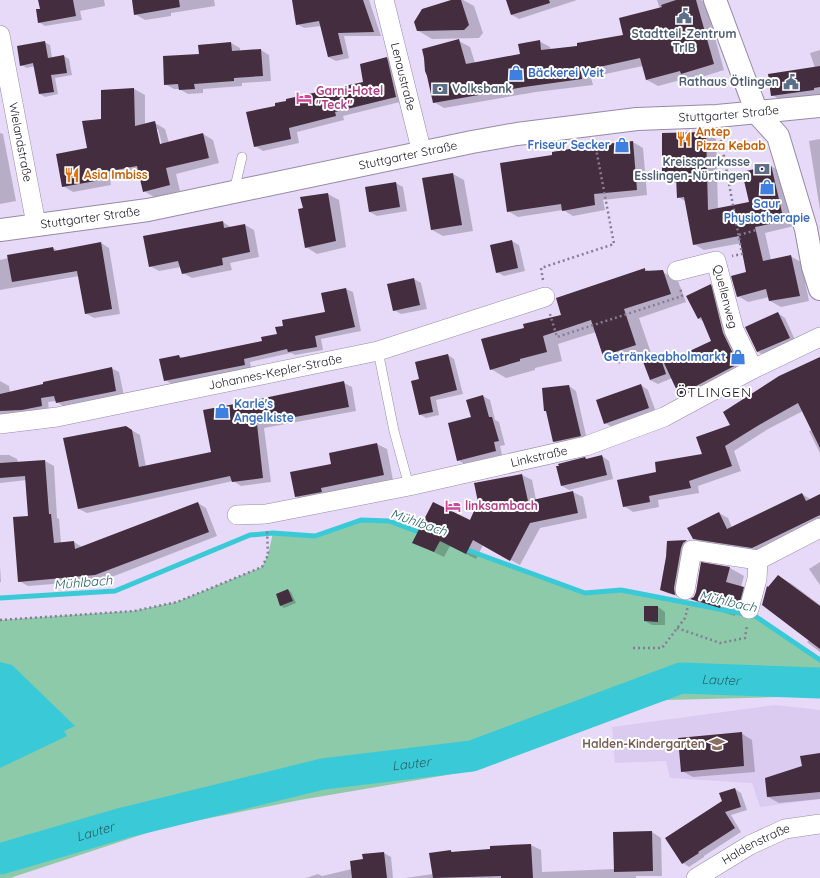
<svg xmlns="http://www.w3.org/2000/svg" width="820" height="878" font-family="Quicksand,sans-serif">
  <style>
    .built { fill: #dccbf1 }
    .green { fill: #8ccaa9 }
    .water { fill: #3acad7 }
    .shadow { fill: #0003; fill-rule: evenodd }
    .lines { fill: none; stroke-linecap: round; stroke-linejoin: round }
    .stream { stroke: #3acad7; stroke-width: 5 }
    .river { stroke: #3acad7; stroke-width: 31 }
    .building { fill: #442d3f }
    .lane-casing { stroke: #978aa6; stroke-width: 10 }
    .street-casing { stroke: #978aa6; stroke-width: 20 }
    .secondary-casing { stroke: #978aa6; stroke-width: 24 }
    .path { stroke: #867d92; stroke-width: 2.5; stroke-dasharray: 2 3; stroke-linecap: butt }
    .lane { stroke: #fff; stroke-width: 9 }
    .street { stroke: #fff; stroke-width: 19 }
    .secondary { stroke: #fff; stroke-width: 22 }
    .labels { text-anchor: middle; stroke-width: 4; stroke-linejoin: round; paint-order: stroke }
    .service-label { font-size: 12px; font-weight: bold; fill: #4e5e75; stroke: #fff; text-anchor: end }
    .shop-label { font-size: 12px; font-weight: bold; fill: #366cbe; stroke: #fff; text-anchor: start }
    .street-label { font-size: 12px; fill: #1b1621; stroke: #fff }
    .hotel-label { font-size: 12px; font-weight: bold; fill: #b23c85; stroke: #fff; text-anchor: start }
    .food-label { font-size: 12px; font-weight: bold; fill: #c56008; stroke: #fff; text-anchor: start }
    .education-label { font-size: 12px; font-weight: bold; fill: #785e54; stroke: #fff; text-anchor: end }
    .water-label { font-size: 13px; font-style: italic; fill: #276065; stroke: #fff }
    .quarter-label { font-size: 14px; letter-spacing: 1px; fill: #1b1621; stroke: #fff }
  </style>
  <rect width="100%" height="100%" fill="#e7d9f8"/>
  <path class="built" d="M 775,705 L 820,710 L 820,799 L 760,807 L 752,783 L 670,778 L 666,761 L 615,763 L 612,727 Z"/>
  <path class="green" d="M 361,520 L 389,521 L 585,593 L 621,590 L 755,616 L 820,660 L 820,668 L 819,670 L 820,671 L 820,680 L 778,697 L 666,700 L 581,727 L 476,770 L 300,800 L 165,827 L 10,878 L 0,878 L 0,620 L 134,611 L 177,602 L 262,567 L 268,555 L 273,533 L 315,536 Z"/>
  <path class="water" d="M 0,662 L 12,665 L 75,726 L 64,731 L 67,736 L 0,768 Z"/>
  <path class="shadow" d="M 40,0 L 104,0 L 105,6 L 80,11 L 82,20 L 45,26 L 39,22 L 41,9 Z
    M 133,0 L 214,0 L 215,6 L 171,13 L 171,16 L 145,20 L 135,14 Z
    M 293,0 L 369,0 L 381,36 L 344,36 L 349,58 L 336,61 L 328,57 L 321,26 L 304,28 L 297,24 Z
    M 454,0 L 463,0 L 474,6 L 483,33 L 479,38 L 432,39 L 417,30 Z
    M 507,0 L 577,0 L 519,19 L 512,15 Z
    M 657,0 L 701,0 L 705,2 L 724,70 L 692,80 L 688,78 L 658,86 L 647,80 L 643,66 L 591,77 L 593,85 L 536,92 L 444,108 L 434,102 L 459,41 L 470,47 L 475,63 L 521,54 L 539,41 L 550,47 L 551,50 L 578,46 L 624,36 L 660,9 Z
    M 44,42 L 50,45 L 52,58 L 64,56 L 69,59 L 72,75 L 55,78 L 58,94 L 45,97 L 40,94 L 35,66 L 27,68 L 21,65 Z
    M 231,43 L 240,48 L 240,51 L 261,50 L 269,55 L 271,81 L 242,83 L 242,86 L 203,89 L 203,93 L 188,94 L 179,89 L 174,89 L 165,84 L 200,55 L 199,45 Z
    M 820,50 L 820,95 L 781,100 L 772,95 L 815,68 L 810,53 Z
    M 386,58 L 395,63 L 404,101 L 343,116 L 344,120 L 297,132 L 299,143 L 263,151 L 255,146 L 364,82 Z
    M 134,89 L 145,95 L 145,125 L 155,123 L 165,129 L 169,143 L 203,134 L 213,140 L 219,163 L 176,174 L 180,191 L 154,197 L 144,191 L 139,173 L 110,179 L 111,185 L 73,192 L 63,186 L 89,149 L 102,120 L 102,90 ZM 156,129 L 158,129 L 163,148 L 161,149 Z
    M 0,133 L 3,134 L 16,201 L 0,204 Z
    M 705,133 L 716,139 L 718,209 L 750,202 L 771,166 L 781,172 L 794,226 L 765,233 L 771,260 L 790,256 L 801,262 L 809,301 L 781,307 L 770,301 L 769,297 L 748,302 L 738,296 L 748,273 L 742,243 L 704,250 L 694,244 L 685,201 L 678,197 L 678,182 L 674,183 L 663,177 Z
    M 820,139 L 820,210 L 809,141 Z
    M 633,142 L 643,148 L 647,195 L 603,200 L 605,210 L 573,216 L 563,210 L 518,217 L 508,211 L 554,156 Z
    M 453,174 L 464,180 L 473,231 L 443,236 L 432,230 L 423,179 Z
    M 396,183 L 403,187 L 407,211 L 377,216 L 370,212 Z
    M 328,194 L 339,200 L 346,247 L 317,254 L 306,247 L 304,208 Z
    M 223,222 L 232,228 L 245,225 L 254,230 L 259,257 L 230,263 L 232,270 L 192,278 L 183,273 L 181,267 L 159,271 L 150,266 Z
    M 512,241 L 519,245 L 525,271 L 504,276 L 497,272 Z
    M 101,243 L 109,248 L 120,314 L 94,318 L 85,313 L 79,276 L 0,290 L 0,260 L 53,248 L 58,251 Z
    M 645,269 L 650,272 L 663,272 L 678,281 L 686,302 L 639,318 L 651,353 L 619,364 L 604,355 L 596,332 L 558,344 L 562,361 L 535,368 L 535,370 L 506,378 L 491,369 L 525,328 L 563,316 Z
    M 414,279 L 421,283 L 427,309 L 401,314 L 394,310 Z
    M 711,285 L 718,290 L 745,368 L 687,398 L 680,394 L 672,378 L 658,384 L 650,380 L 659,354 L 666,358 L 668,363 L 713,341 L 704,322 L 698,318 Z
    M 346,289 L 353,292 L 361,331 L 321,339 L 323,350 L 295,355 L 291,353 L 250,362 L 251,368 L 172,384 L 165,380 L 161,359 L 179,356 L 183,358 L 263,341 L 326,313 Z
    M 778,313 L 785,318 L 796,342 L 765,356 L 758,352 L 746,328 Z
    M 448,355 L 454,359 L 463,394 L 436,400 L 439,415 L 426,418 L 419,414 L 420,380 Z
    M 820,358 L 820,453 L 809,431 L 812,430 L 803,411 L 768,429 L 734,451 L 741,471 L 698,486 L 699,493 L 658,500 L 659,507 L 633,512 L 624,506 L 658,473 L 703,455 L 732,425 Z
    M 111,368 L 119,372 L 124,396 L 64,407 L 56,401 L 48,402 L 49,410 L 0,415 L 0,381 L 9,386 L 10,393 Z
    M 344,383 L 352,387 L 356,411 L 264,428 L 271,482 L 241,486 L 233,481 L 87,513 L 79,509 L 126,427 L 140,435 L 146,467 L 212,453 L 239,404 L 242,405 Z
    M 641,385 L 648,390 L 656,412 L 612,427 L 605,423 Z
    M 569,386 L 576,391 L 587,440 L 561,446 L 554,441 L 548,412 L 545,411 Z
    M 483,396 L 490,400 L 495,420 L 499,422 L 505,445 L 500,446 L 502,455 L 464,464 L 458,460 L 472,418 Z
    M 377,444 L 387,449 L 393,480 L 305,502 L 296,497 L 332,465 Z
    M 0,455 L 9,455 L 17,459 L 18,463 L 45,461 L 54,466 L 57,518 L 59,519 L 61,543 L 74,542 L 82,547 L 198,503 L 206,508 L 217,536 L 104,580 L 28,586 L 19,581 L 29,517 L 27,480 L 0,483 Z
    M 602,456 L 609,461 L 613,479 L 569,490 L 562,486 L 585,458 L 587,460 Z
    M 522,475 L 532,480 L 536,500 L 573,492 L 583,497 L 587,518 L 540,528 L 520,565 L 483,545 L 476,559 L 450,546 L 444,557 L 413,542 L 470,521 Z
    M 802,494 L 812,500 L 820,496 L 820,524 L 762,552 L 703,544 L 694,538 L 719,513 L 728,518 L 732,528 Z
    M 687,541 L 692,544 L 681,597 L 667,593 L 661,590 L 667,558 L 668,542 Z
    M 820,562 L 820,585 L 809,569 Z
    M 702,564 L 730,568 L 744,576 L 741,587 L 758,596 L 753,616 L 736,612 L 735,616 L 706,607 L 692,599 L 697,592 Z
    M 0,566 L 1,582 L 0,582 Z
    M 778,576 L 792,584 L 820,605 L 820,652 L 807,642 L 809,640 L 769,588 Z
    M 288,590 L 291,592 L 296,603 L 284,608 L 281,606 L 277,594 Z
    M 645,607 L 658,607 L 665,612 L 665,625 L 652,625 L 645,621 Z
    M 741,733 L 752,740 L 755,772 L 693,777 L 682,771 Z
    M 820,754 L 820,799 L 779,803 L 768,797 Z
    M 735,789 L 741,793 L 747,810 L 731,815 L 741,832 L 704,856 L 704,857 L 689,867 L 683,863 L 723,801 Z
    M 652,832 L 661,838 L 662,876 L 636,876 L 636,878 L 405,878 L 433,874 L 451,851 L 453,852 L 491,850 L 491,847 L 531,845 L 541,850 L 542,872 L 615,869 Z
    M 384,853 L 391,857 L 393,878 L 306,878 L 318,874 L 322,876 L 352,869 L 364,860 Z"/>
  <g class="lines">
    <path class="stream" d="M 462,548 L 585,593 L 621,590 L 755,616 L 820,660
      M 0,598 L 115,591 L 250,535 L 273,533 L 315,536 L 361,520 L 389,521 L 424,534"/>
    <path class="river" id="s1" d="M 0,859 L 123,823 L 323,774 L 472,756 L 681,678 L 820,683"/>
  </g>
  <path class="building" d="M 38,0 L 73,0 L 76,16 L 38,23 L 36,9 L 40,9 Z
    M 132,0 L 179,0 L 180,7 L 134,15 Z
    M 292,0 L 363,0 L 374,32 L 338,33 L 343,54 L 328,57 L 319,21 L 296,25 Z
    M 451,0 L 461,0 L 469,25 L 464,30 L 417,31 L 414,22 L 422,9 Z
    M 506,0 L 549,0 L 550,3 L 511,15 Z
    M 676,0 L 696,0 L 714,64 L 681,74 L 680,71 L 646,80 L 640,58 L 581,71 L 582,79 L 524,87 L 433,103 L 427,76 L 425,71 L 424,58 L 422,49 L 459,39 L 466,64 L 520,54 L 518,44 L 540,40 L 541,50 L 577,46 L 577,43 L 623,35 L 619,18 L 662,7 L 661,5 Z
    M 45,41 L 48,58 L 64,55 L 67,73 L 51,75 L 54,92 L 39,94 L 33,63 L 20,66 L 17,46 Z
    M 231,42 L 232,51 L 261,49 L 263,76 L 234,78 L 234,81 L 194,84 L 195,89 L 179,90 L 178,84 L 164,85 L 163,56 L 199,54 L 198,45 Z
    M 387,57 L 396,97 L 335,112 L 336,116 L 289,128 L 291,139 L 254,147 L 246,112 L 275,106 L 275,103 L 286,101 L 286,99 L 363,82 L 360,64 Z
    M 820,66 L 820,87 L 814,88 L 814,90 L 771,96 L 768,74 Z
    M 134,88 L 135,126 L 155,121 L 160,144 L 203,133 L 209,158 L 166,168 L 170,185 L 143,192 L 137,166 L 100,173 L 101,180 L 62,187 L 56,154 L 87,148 L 82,121 L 101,119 L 101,90 Z
    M 706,132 L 708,210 L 749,202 L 742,172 L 771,165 L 784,221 L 755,227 L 763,261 L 791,255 L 800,296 L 769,301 L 766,289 L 737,297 L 731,276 L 746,272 L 739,236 L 693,245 L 684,197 L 677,198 L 676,177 L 662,177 L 662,133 Z
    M 633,141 L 637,190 L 594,194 L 595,205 L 562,211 L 561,204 L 507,212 L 500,163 L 552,155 L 552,152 L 587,146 Z
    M 453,173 L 462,225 L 431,230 L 422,178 Z
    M 396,182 L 400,207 L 369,212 L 365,187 Z
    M 328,193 L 336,241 L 305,248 L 298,209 L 303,208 L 300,197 Z
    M 223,221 L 224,228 L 245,224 L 250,252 L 222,258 L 223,265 L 182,274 L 178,261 L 149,267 L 143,236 Z
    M 512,240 L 518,268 L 496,273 L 490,245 Z
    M 101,242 L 112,309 L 85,314 L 77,271 L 12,282 L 7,255 L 53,247 L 54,251 Z
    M 645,268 L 645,271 L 663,270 L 671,294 L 624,309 L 636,345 L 603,356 L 591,320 L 543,336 L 547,352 L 520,359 L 520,361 L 490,370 L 481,339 L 524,328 L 523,324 L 561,315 L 556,298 Z
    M 414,278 L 420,305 L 393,311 L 387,284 Z
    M 711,284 L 723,333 L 738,364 L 679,395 L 664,363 L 711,341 L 701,317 L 698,319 L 686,296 Z
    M 346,288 L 355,327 L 315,336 L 317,347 L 288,352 L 287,349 L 244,359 L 245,365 L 164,381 L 159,359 L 179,355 L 180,358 L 262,341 L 261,337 L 277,334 L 275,327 L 283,326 L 282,320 L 325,312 L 321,293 Z
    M 778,312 L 790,338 L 757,352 L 745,327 Z
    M 659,353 L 666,374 L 650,380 L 642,359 Z
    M 448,354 L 457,390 L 430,397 L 433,412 L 419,415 L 411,381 L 419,379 L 415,362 Z
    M 820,357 L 820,448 L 798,403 L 759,425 L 725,446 L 732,466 L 689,481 L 691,488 L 649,496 L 650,502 L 623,507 L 617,480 L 656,472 L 655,462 L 702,454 L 696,437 L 730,425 L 723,412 L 779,376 Z
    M 112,367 L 116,391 L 56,403 L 54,396 L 41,398 L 42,406 L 22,410 L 0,411 L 0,394 L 43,384 L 43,382 Z
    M 344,381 L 349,407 L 257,424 L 263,478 L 232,482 L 230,476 L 78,509 L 63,438 L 126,426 L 132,430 L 139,467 L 211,452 L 203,410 L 240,403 L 240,404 L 269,397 Z
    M 641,384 L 649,408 L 604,424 L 596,400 Z
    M 569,385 L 581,436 L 553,442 L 546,411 L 544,411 L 542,388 Z
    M 483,395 L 489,417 L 492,417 L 499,441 L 494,442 L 496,451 L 457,461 L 448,423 L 471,417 L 466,400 Z
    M 377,443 L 384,475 L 321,488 L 322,492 L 295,497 L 290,472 L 331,464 L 329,453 Z
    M 602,455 L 607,475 L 561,486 L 556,466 L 559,466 L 558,464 L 585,457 L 586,459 Z
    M 45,460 L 49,514 L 51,514 L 54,543 L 74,541 L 75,549 L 198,502 L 209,532 L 95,575 L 18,582 L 13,517 L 28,516 L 25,476 L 0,478 L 0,463 Z
    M 522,474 L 528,501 L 573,491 L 578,513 L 530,523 L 510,561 L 473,540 L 466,554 L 440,541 L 434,552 L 412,543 L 433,502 L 470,520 L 478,502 L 474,483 Z
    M 802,493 L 806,501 L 820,494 L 820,515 L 752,548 L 693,539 L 687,528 L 719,512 L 727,529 Z
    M 687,540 L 683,543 L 681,548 L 674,588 L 675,595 L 660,590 L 666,557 L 667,541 Z
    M 701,562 L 730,567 L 726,582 L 744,587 L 738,609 L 722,604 L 720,608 L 690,599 L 694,597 L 696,592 Z
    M 778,575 L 820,606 L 820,649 L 762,605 L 767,586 L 768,587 Z
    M 288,589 L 293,601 L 280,606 L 276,594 Z
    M 644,606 L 658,606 L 658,622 L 644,621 Z
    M 742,732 L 744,766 L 681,772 L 678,738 Z
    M 820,753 L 820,792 L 767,797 L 765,778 L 802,766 L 800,756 Z
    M 735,788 L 741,807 L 725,812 L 735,828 L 698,852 L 699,853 L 682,864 L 665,838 L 722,801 L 719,793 Z
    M 652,831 L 653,871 L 614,872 L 613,832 Z
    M 531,844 L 533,878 L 501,878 L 501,876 L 433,878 L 429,853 L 451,850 L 451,852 L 490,849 L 490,846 Z
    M 384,852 L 387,878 L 352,878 L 350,861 L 363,859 L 362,854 Z"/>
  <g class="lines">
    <defs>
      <path id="lane" d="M 234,191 L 242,157
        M 378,351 L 394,431 L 409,486"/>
      <g id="street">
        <path id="s2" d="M 384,0 L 422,153"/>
        <path id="s3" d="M 0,35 L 36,224"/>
        <path id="s4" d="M 677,271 L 716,261 L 734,330 L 753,369"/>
        <path id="s5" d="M 0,424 L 57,417 L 378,351 L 545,297"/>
        <path id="s6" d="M 237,515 L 266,514 L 409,486 L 586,446 L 664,417 L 753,369 L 820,337"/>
        <path d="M 685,590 L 692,550 L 758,560 L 820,528"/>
        <path d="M 749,609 L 757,579 L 758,560"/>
        <path id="s7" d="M 696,878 L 750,845 L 785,829 L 820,824"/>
      </g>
      <g id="secondary">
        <path d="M 715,0 L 757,113 L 778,136 L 806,229 L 813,267 L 820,289"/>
        <path id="s8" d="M 0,230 L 148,210 L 472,142 L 517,134 L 637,119 L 717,116 L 820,106"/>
      </g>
    </defs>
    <use href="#lane" class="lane-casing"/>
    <use href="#street" class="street-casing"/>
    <use href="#secondary" class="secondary-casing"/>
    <path class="path" d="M 720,135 L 742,254 L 732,256
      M 739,235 L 756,230
      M 543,280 L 541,268 L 614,244 L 595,143
      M 550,314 L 557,337 L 682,296 L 680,287
      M 0,620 L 134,611 L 177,602 L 262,567 L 268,555 L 267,530
      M 677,628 L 720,643 L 745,638 L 747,625
      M 633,648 L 662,648 L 685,618 L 688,606"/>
    <use href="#lane" class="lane"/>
    <use href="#street" class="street"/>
    <use href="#secondary" class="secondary"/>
  </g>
  <defs>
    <symbol id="civic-bare" viewBox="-9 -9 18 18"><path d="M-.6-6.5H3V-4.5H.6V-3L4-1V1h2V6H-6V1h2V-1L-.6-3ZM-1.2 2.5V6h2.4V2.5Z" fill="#5c6f8a" stroke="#fff" stroke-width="2.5" paint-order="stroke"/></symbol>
    <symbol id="shop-bare" viewBox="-9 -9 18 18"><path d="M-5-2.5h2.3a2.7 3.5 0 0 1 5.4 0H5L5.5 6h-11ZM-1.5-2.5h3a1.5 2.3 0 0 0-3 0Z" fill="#3f7fe0" stroke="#fff" stroke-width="2.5" paint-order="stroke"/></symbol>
    <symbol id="bank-bare" viewBox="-9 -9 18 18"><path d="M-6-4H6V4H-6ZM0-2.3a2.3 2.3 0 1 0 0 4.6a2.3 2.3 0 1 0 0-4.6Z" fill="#5c6f8a" stroke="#fff" stroke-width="2.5" paint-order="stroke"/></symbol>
    <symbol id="hotel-bare" viewBox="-9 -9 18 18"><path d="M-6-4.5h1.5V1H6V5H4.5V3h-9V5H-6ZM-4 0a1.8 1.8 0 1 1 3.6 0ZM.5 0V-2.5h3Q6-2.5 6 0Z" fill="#d1479c" stroke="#fff" stroke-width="2.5" paint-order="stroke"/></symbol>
    <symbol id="restaurant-bare" viewBox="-9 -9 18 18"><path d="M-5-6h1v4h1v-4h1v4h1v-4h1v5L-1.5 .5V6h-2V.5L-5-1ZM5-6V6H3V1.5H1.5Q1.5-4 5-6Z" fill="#e8710a" stroke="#fff" stroke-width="2.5" paint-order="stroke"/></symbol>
    <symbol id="school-bare" viewBox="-9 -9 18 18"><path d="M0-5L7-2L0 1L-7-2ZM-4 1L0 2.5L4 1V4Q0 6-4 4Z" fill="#8d6e63" stroke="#fff" stroke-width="2.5" paint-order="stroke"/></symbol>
  </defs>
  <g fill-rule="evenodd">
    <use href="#civic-bare" x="673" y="5" width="22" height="22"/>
    <use href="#shop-bare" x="505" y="62" width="22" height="22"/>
    <use href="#civic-bare" x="780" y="71" width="22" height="22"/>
    <use href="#bank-bare" x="429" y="78" width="22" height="22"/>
    <use href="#hotel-bare" x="293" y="87" width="22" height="22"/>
    <use href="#restaurant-bare" x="673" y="128" width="22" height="22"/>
    <use href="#shop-bare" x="611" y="134" width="22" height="22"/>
    <use href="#bank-bare" x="751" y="158" width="22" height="22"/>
    <use href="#restaurant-bare" x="61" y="164" width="22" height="22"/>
    <use href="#shop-bare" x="756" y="176" width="22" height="22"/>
    <use href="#shop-bare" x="727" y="346" width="22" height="22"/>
    <use href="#shop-bare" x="211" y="400" width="22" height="22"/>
    <use href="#hotel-bare" x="442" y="495" width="22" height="22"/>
    <use href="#school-bare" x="706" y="733" width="22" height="22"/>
  </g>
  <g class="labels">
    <g class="service-label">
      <text x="684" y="38" text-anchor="middle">Stadtteil-Zentrum<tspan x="684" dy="14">TrIB</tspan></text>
      <text x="779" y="86">Rathaus Ötlingen</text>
      <text x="452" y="93" text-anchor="start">Volksbank</text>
      <text x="750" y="166">Kreissparkasse<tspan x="750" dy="14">Esslingen-Nürtingen</tspan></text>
    </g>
    <g class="shop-label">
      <text x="528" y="77">Bäckerei Veit</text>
      <text x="610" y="149" text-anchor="end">Friseur Secker</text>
      <text x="767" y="208" text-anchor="middle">Saur<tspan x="767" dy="14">Physiotherapie</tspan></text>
      <text x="726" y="361" text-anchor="end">Getränkeabholmarkt</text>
      <text x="234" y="408">Karle's<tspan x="234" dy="14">Angelkiste</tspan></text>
    </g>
    <g class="street-label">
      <text dy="4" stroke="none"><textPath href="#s2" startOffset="79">Lenaustraße</textPath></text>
      <text dy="4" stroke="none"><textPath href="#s8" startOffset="739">Stuttgarter Straße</textPath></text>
      <text dy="4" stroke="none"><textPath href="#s3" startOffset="109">Wielandstraße</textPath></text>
      <text dy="4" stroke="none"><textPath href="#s8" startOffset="415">Stuttgarter Straße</textPath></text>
      <text dy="4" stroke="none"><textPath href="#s8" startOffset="91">Stuttgarter Straße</textPath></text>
      <text dy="4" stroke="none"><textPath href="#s4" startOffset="77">Quellenweg</textPath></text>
      <text dy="4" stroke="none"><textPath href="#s5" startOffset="280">Johannes-Kepler-Straße</textPath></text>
      <text dy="4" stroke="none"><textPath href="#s6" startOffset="308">Linkstraße</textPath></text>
      <text dy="4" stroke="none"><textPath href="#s7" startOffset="69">Haldenstraße</textPath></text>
    </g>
    <g class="hotel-label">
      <text x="316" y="95">Garni-Hotel<tspan x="316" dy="14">"Teck"</tspan></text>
      <text x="465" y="510">linksambach</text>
    </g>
    <g class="food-label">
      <text x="696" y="136">Antep<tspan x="696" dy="14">Pizza Kebab</tspan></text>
      <text x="84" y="179">Asia Imbiss</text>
    </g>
    <g class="education-label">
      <text x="705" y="748">Halden-Kindergarten</text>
    </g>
    <g class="water-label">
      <text transform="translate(419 522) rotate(19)" y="5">Mühlbach</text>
      <text transform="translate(83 582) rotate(-5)" y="5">Mühlbach</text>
      <text transform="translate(728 601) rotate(13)" y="5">Mühlbach</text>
      <text dy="5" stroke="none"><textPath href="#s1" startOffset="747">Lauter</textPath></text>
      <text dy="5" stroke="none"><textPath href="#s1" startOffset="423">Lauter</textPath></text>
      <text dy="5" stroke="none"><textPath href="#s1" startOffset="99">Lauter</textPath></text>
    </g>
    <g class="quarter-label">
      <text x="714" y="397">ÖTLINGEN</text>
    </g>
  </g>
</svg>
